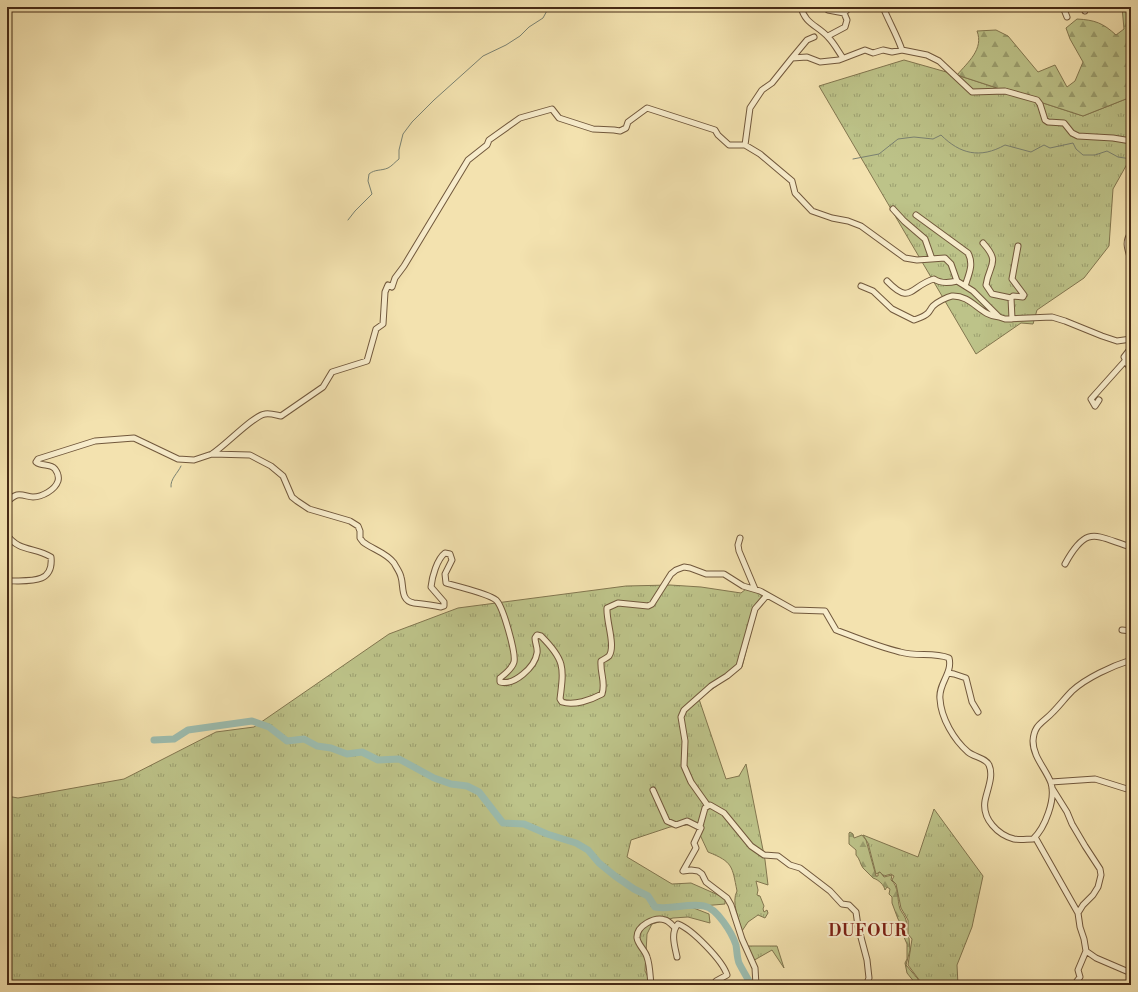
<svg xmlns="http://www.w3.org/2000/svg" width="1138" height="992" font-family="'Libre Bodoni',serif">
  <style>
    .grass { fill: url(#grass-tufts); stroke: #82764f }
    .forest { fill: url(#forest-firs); stroke: #82764f }
    .lines { fill: none; stroke-linecap: round; stroke-linejoin: round }
    .stream { stroke: #7a8272; stroke-width: 1 }
    .river { stroke: #9cbdb0; stroke-width: 7 }
    .minor-casing { stroke: #71583c; stroke-width: 7 }
    .minor { stroke: #f7eccb; stroke-width: 5 }
    .labels { text-anchor: middle; stroke-width: 4; stroke-linejoin: round; paint-order: stroke }
    .district-label { font-size: 16px; font-weight: bold; letter-spacing: 1px; fill: #7a1f14; stroke: #f7eccb }
  </style>
  <defs>
    <pattern id="grass-tufts" width="24" height="20" patternUnits="userSpaceOnUse"><rect width="24" height="20" fill="#bdc389"/><path d="M3 7l-1-3M5 7V3M7 7l1-3M15 17l-1-3M17 17v-4M19 17l1-3" fill="none" stroke="#9b9f6f"/></pattern>
    <pattern id="forest-firs" width="22" height="20" patternUnits="userSpaceOnUse"><rect width="22" height="20" fill="#bdc389"/><path d="M5 1l3.5 6h-7zM16 11l3.5 6h-7z" fill="#9b9f6f"/></pattern>
  </defs>
  <rect width="100%" height="100%" fill="#f3e2af"/>
  <filter id="stains"><feTurbulence type="fractalNoise" baseFrequency=".005" numOctaves="4"/><feColorMatrix values="0 0 0 0 .2 0 0 0 0 .09 0 0 0 0 .02 0 0 0 .5 -.17"/></filter>
  <radialGradient id="worn" r=".72"><stop offset=".6" stop-color="#630" stop-opacity="0"/><stop offset="1" stop-color="#630" stop-opacity=".3"/></radialGradient>
  <path class="grass" d="M 904,60 L 957,75 L 1083,116 L 1131,97 L 1131,157 L 1113,189 L 1109,246 L 1084,278 L 1037,310 L 1033,324 L 1021,323 L 976,354 L 819,86 Z
    M 670,585 L 701,587 L 741,593 L 746,589 L 764,592 L 754,611 L 754,620 L 742,667 L 699,699 L 726,779 L 739,776 L 746,764 L 765,860 L 768,885 L 756,881 L 758,890 L 757,895 L 760,896 L 764,906 L 763,909 L 764,912 L 767,910 L 768,913 L 765,918 L 758,915 L 748,922 L 742,931 C 739,920 731,902 737,891 C 732,866 733,862 708,852 L 695,824 L 670,827 L 631,840 L 627,857 L 672,884 L 691,883 L 725,898 L 725,904 L 691,907 L 709,914 L 710,923 L 688,917 L 673,918 L 652,924 L 647,934 L 645,971 L 652,985 L 7,985 L 7,796 L 18,798 L 124,779 L 216,732 L 254,727 L 389,634 L 458,608 L 626,586 Z
    M 934,809 L 983,876 L 972,927 L 957,965 L 958,985 L 920,985 L 920,981 L 908,965 L 912,939 L 908,934 L 908,920 L 901,908 L 896,884 L 892,880 L 894,876 L 891,874 L 884,876 L 880,872 L 876,874 L 868,843 L 863,835 L 918,857 Z
    M 745,946 L 777,946 L 784,968 L 772,950 L 751,962 Z"/>
  <path class="forest" d="M 1122,7 L 1131,7 L 1131,97 L 1083,116 L 957,75 C 968,62 984,49 977,31 L 996,30 L 1008,36 L 1038,72 L 1055,65 L 1067,87 L 1075,81 L 1083,62 L 1070,39 L 1066,28 L 1077,19 C 1095,20 1103,23 1116,35 L 1124,29 Z
    M 850,832 L 853,834 L 854,838 L 862,835 L 866,840 L 876,876 L 878,876 L 878,873 L 880,872 L 884,877 L 892,875 L 891,880 C 899,886 897,900 900,909 C 902,913 905,916 906,920 C 908,927 903,932 909,938 L 910,950 L 906,965 L 918,979 L 919,985 L 915,983 L 907,973 L 905,963 L 907,959 L 907,944 L 903,935 L 904,929 L 898,919 L 892,903 L 892,897 L 889,894 L 890,889 L 887,887 L 885,890 C 884,885 879,880 873,878 C 870,875 866,871 863,868 C 860,864 860,859 856,855 L 856,850 L 849,844 L 849,833 Z"/>
  <g class="lines">
    <path class="stream" d="M 853,159 L 879,154 L 898,139 L 914,137 L 933,139 L 941,135 C 960,154 980,159 1005,145 L 1031,152 L 1044,145 L 1050,148 L 1073,143 L 1076,149 L 1083,155 L 1095,155 L 1107,151 L 1118,157 L 1131,159
      M 348,220 L 355,211 L 372,194 L 368,181 L 369,174 C 375,169 381,171 388,168 C 392,166 395,162 399,159 L 399,150 L 403,134 L 412,122 L 434,100 L 483,56 L 506,45 L 520,36 L 529,27 L 543,18 L 549,7
      M 171,487 C 170,479 178,473 181,466"/>
    <path class="river" d="M 154,740 L 174,739 L 188,730 L 252,721 L 269,727 L 287,741 L 304,739 L 317,746 L 331,748 L 347,754 L 362,752 L 378,760 L 399,759 L 434,778 L 451,784 L 467,786 L 479,792 L 503,823 L 524,824 L 547,834 L 576,843 L 588,850 L 599,863 L 615,876 L 634,889 L 648,896 L 655,907 C 671,910 687,903 704,906 C 717,908 732,933 736,945 C 737,951 737,958 739,963 C 743,971 747,977 751,985"/>
    <defs>
      <path id="minor" d="M 801,7 C 805,24 817,25 828,37 C 834,43 838,51 843,58
        M 883,7 C 889,22 897,35 902,50
        M 1063,7 L 1067,17
        M 828,10 L 844,13
        M 1085,11 L 1086,7
        M 844,13 L 850,7
        M 828,36 L 845,27 L 847,20 L 844,13
        M 792,58 L 807,40 L 814,37
        M 745,145 L 750,108 L 762,90 L 772,83 L 792,58 L 807,57 L 820,62 L 839,60 L 865,50 L 873,53 L 883,50 L 892,52 L 902,50 L 927,55 L 939,61 L 972,92 L 1005,91 L 1037,100 L 1040,104 L 1045,120 L 1048,122 L 1064,123 L 1072,133 L 1078,136 L 1113,138 L 1131,141
        M 893,209 L 904,221 L 925,239 L 932,259
        M 916,215 L 968,253 C 974,264 969,274 965,286
        M 1131,233 C 1124,242 1128,250 1131,260
        M 983,243 C 1001,263 989,264 986,285 L 992,294 L 1011,298 L 1012,319
        M 887,281 C 911,306 910,286 934,279 C 941,284 949,283 957,281
        M 861,286 L 873,291 L 892,309 L 914,320 C 919,318 924,317 928,313 C 930,311 931,308 933,306 C 937,302 947,297 952,296 C 972,295 980,316 999,317
        M 1011,298 L 1013,296 L 1023,297 L 1024,295 L 1012,279 L 1018,246
        M 1131,348 L 1124,357 L 1131,371
        M 1099,400 L 1095,406 L 1091,399 L 1125,361
        M 212,454 C 225,446 254,415 265,414 C 270,413 276,415 281,416 L 323,387 L 332,372 L 367,361 L 376,329 L 383,324 L 385,292 L 388,285 L 392,287 L 395,278 L 404,266 L 468,160 L 487,145 L 489,140 L 520,118 L 552,109 L 559,118 L 593,129 L 614,130 L 620,131 L 626,128 L 628,122 L 647,108 L 715,130 L 718,135 L 729,145 L 745,145 L 760,154 L 792,181 L 795,193 L 812,211 L 832,218 L 848,221 L 861,226 L 905,258 L 917,260 L 945,258 L 951,264 L 957,281 L 973,291 L 999,317 L 1005,319 L 1052,317 L 1065,321 L 1102,336 L 1117,341 L 1131,339
        M 7,502 C 10,499 13,496 17,495 C 23,494 28,497 33,497 C 42,497 55,490 58,481 C 59,477 58,473 55,469 C 50,463 42,467 36,462 L 38,459 L 95,441 L 134,438 L 178,459 L 194,460 L 212,454 L 250,455 L 271,466 L 283,476 L 292,497 L 297,501 L 309,509 L 350,521 L 358,526 L 360,531 L 360,538 L 363,542 C 372,549 387,553 394,563 C 396,567 400,572 401,577 C 404,586 400,601 414,603 C 423,604 432,605 441,607 L 444,606 L 444,602 L 431,587 C 432,577 437,559 445,553 L 450,554 L 452,560 L 445,574 L 446,583 C 458,587 487,593 496,600 C 503,606 516,653 514,662 C 512,669 505,674 500,678 L 500,682 C 514,686 535,667 537,653 C 538,648 535,643 535,638 L 537,635 L 541,636 C 565,660 564,667 560,699 L 562,702 C 574,706 591,700 602,694 C 606,682 600,674 601,661 C 604,659 607,658 609,656 C 616,646 606,621 607,608 L 618,603 L 648,606 L 652,604 L 671,574 L 676,570 L 684,567 L 690,568 L 706,574 L 724,574 L 743,586 L 760,591 L 794,610 L 825,611 L 836,630 C 857,638 879,647 900,652 C 917,657 933,652 949,658 C 953,673 938,684 940,699 C 941,718 954,740 968,752 C 974,757 986,758 989,765 C 994,776 987,790 985,801 C 982,819 998,835 1014,839 C 1020,840 1027,839 1033,839 C 1045,828 1056,799 1051,783 C 1046,769 1033,757 1033,741 C 1034,724 1043,723 1053,712 C 1060,705 1065,698 1072,691 C 1086,678 1112,666 1131,660
        M 7,535 C 19,552 35,547 51,557 C 54,586 26,580 7,581
        M 740,538 L 738,545 L 739,551 L 755,589
        M 1065,564 C 1087,524 1095,536 1131,547
        M 767,595 L 755,609 L 739,666 L 727,676 L 711,686 L 684,710 L 681,717 L 685,741 L 684,766 L 691,782 L 708,806 L 710,805 L 724,813 L 751,846 L 764,855 L 778,856 L 790,865 L 800,868 L 830,891 L 842,904 L 849,905 L 856,912 L 858,926 L 867,960 L 869,978 L 867,983
        M 1122,630 L 1131,631
        M 948,673 L 954,674 L 966,678 L 972,702 L 978,712
        M 1051,782 L 1095,779 L 1127,789 L 1131,788
        M 1052,788 L 1067,812 L 1072,824 L 1085,846 L 1100,869 L 1101,875 L 1098,887 L 1093,895 L 1083,905 L 1078,913 L 1080,927 L 1084,939 L 1086,951 L 1078,970 L 1080,977 L 1074,985
        M 653,790 L 667,821 L 676,825 L 687,821 L 701,828
        M 708,806 L 705,808 L 700,826 L 701,828 L 694,843 L 696,848 L 683,871 L 691,870 L 698,871 L 702,874 L 706,882 L 727,898 L 731,905 L 742,939 L 755,968 L 756,985
        M 1035,837 L 1078,913
        M 1086,951 L 1096,958 L 1131,973
        M 677,957 C 675,947 670,933 678,924 C 692,929 723,961 727,975 L 716,981 L 718,985
        M 651,985 C 650,976 650,965 647,957 C 645,950 638,945 637,938 C 636,926 655,916 665,920 C 669,921 672,925 675,928"/>
    </defs>
    <use href="#minor" class="minor-casing"/>
    <use href="#minor" class="minor"/>
  </g>
  <g class="labels">
    <g class="district-label">
      <text x="868" y="936">DUFOUR</text>
    </g>
  </g>
  <rect width="1138" height="992" fill="none" stroke="#f3e2af" stroke-width="24"/>
  <rect x="8" y="8" width="1122" height="976" fill="none" stroke="#462a15" stroke-width="2"/>
  <rect x="12" y="12" width="1114" height="968" fill="none" stroke="#462a15"/>
  <rect width="100%" height="100%" filter="url(#stains)"/>
  <rect width="100%" height="100%" fill="url(#worn)"/>
</svg>
